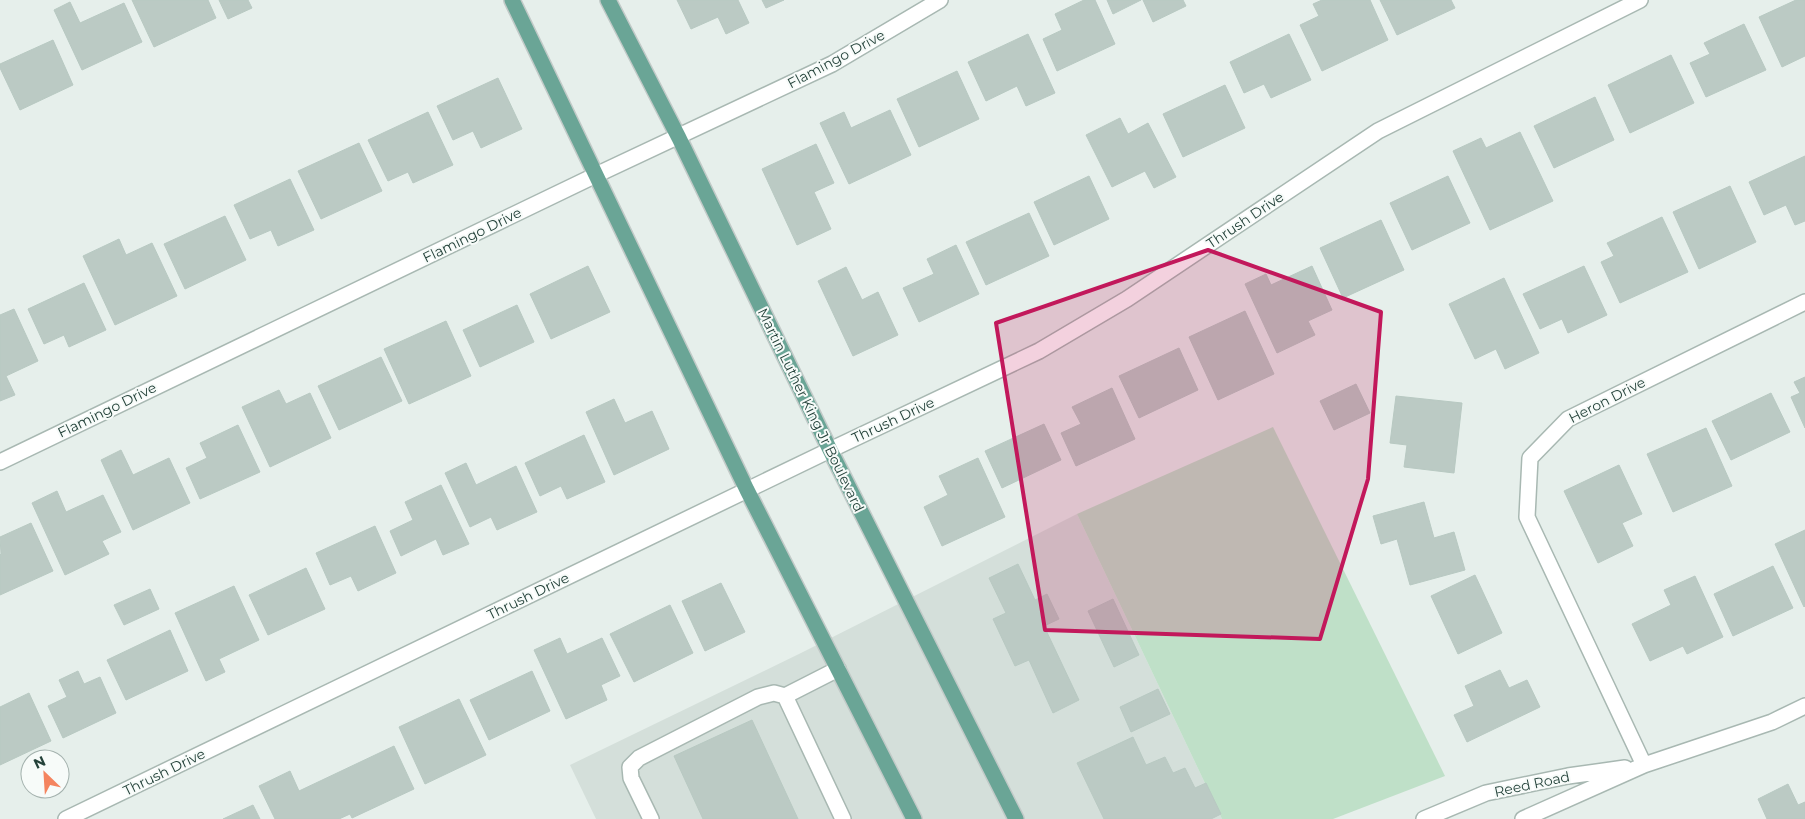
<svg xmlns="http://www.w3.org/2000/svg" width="1805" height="819" font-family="Montserrat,sans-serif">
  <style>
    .built { fill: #d4dfda }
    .green { fill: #bfe0c8 }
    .building { fill: #bbcac4; stroke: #b8c9c2 }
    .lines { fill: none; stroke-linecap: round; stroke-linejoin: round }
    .minor-casing { stroke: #a8b8b2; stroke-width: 18 }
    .major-casing { stroke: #c2cac8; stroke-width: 18 }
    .minor { stroke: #fff; stroke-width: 15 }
    .major { stroke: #6aa596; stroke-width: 15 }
    .marked { fill: #c2185b; fill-opacity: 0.2; stroke: #c2185b; stroke-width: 4; stroke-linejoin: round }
    .labels { text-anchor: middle; stroke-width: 4; stroke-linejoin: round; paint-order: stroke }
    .street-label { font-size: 14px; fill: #24423a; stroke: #f7fbf9 }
  </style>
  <rect width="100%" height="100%" fill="#e6efeb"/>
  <path class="built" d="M 1077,514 L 1222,819 L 596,819 L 570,765 L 801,653 Z"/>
  <path class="green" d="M 1273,427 L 1445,776 L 1333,819 L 1222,819 L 1077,514 Z"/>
  <path class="building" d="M 132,0 L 208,0 L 216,18 L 154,47 Z
    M 219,0 L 248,0 L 252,8 L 228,19 Z
    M 677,0 L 738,0 L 749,23 L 726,34 L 718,17 L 691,29 Z
    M 762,0 L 784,0 L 766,8 Z
    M 1084,0 L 1095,0 L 1115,44 L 1057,71 L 1043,39 L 1062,30 L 1055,14 Z
    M 1107,0 L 1141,0 L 1113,14 Z
    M 1143,0 L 1183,0 L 1186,6 L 1153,22 Z
    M 1322,0 L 1370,0 L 1388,40 L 1322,71 L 1300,25 L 1319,16 L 1313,4 Z
    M 1380,0 L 1451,0 L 1455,8 L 1397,35 Z
    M 1796,0 L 1805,0 L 1805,56 L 1782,67 L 1759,17 Z
    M 70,2 L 80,23 L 124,3 L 142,42 L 82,70 L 54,10 Z
    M 1744,24 L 1766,70 L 1706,97 L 1690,63 L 1710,54 L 1704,43 Z
    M 1028,34 L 1055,93 L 1026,106 L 1017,86 L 986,101 L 968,62 Z
    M 1289,34 L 1311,80 L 1271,98 L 1264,84 L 1244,93 L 1230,62 Z
    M 53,40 L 73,85 L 20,110 L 0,68 L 0,64 Z
    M 1671,55 L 1694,103 L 1630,133 L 1608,85 Z
    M 957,71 L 979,119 L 919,147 L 897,99 Z
    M 498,78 L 522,129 L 481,148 L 473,131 L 453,140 L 437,106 Z
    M 1225,85 L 1245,128 L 1183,157 L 1163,114 Z
    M 1595,97 L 1614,140 L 1554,168 L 1534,126 Z
    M 890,110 L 911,155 L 849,184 L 820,123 L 844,112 L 851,128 Z
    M 428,112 L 453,165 L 413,183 L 408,172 L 388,181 L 368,140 Z
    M 1120,118 L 1128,134 L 1148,123 L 1176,177 L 1154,188 L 1145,171 L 1112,187 L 1086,135 Z
    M 1520,132 L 1553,201 L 1490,230 L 1453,151 L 1481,138 L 1486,148 Z
    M 359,143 L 382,191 L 321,219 L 298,171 Z
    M 816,144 L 834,183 L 814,192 L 831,229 L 797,245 L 762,169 Z
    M 1805,156 L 1805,221 L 1795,225 L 1786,205 L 1764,215 L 1749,182 Z
    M 1089,176 L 1109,219 L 1054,245 L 1034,202 Z
    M 1448,176 L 1470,223 L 1412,250 L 1390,203 Z
    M 290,179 L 314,230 L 278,246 L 271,230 L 250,239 L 234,205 Z
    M 1730,186 L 1756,242 L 1699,269 L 1673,212 Z
    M 1029,213 L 1049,256 L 986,285 L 966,242 Z
    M 225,216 L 246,260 L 185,289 L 164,244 Z
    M 1662,217 L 1688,272 L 1620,303 L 1601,262 L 1614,256 L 1607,243 Z
    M 1381,220 L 1404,270 L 1343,298 L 1320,248 Z
    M 119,239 L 126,255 L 152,243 L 177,296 L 115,325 L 83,256 Z
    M 956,245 L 979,294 L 919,322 L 903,288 L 934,274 L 927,259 Z
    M 588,266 L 610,312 L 551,339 L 530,294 Z
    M 1312,266 L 1332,310 L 1308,321 L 1315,335 L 1277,353 L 1245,284 L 1266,274 L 1271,285 Z
    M 1584,266 L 1607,315 L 1568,333 L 1562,319 L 1540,329 L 1523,294 Z
    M 846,267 L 862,300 L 878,292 L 898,335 L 853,356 L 818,281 Z
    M 1504,278 L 1539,353 L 1505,369 L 1496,349 L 1475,359 L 1449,304 Z
    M 84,283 L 106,330 L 69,347 L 64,335 L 44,344 L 28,309 Z
    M 517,305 L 534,342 L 480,367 L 463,330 Z
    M 14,309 L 38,361 L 6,376 L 15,395 L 0,401 L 0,315 Z
    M 1245,311 L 1274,374 L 1218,400 L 1189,337 Z
    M 446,321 L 471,376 L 409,404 L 384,349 Z
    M 1179,348 L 1198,390 L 1139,418 L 1119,376 Z
    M 381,357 L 402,401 L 339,430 L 318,386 Z
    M 1805,377 L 1805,428 L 1791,397 L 1800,393 L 1794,382 Z
    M 1356,384 L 1370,413 L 1334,430 L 1320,401 Z
    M 1112,388 L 1135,439 L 1076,466 L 1061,433 L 1081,424 L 1072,407 Z
    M 279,390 L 286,404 L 310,393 L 331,438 L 270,467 L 242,407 Z
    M 1771,393 L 1790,432 L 1731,460 L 1712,421 Z
    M 1396,396 L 1462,403 L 1454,473 L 1404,467 L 1407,445 L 1390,443 Z
    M 614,399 L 625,423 L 652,411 L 669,449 L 614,475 L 586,412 Z
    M 1044,424 L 1061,460 L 1002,488 L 985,451 Z
    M 238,425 L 260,472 L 200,499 L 186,468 L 207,458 L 200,443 Z
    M 1706,428 L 1732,486 L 1673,512 L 1647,454 Z
    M 584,435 L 605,482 L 567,499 L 561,486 L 540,496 L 525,463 Z
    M 121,450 L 133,475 L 169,458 L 190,503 L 133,530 L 101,460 Z
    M 978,458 L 1005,517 L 942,546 L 924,507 L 948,495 L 939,476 Z
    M 466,463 L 476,485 L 516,466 L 537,512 L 497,530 L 491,517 L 470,527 L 445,473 Z
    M 1619,465 L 1642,514 L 1622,523 L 1633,546 L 1598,563 L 1564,491 Z
    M 441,485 L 469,544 L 443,555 L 436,539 L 401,556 L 390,531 L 413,520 L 405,502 Z
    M 57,491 L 66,512 L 103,495 L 121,532 L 102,541 L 109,554 L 65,575 L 32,503 Z
    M 1424,502 L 1434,538 L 1454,532 L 1465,570 L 1410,585 L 1397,539 L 1381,544 L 1373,516 Z
    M 31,523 L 53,571 L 0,595 L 0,555 L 1,554 L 0,537 Z
    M 375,526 L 396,573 L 358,591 L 351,576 L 330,585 L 316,553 Z
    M 1805,530 L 1805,606 L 1804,607 L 1775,544 Z
    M 1018,564 L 1035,600 L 1047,594 L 1059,619 L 1044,626 L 1079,700 L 1053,713 L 1029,660 L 1015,666 L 993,619 L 1006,613 L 989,578 Z
    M 1773,566 L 1793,608 L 1733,636 L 1714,594 Z
    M 306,568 L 325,609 L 268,635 L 249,595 Z
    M 1475,575 L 1502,633 L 1458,654 L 1431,596 Z
    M 1695,576 L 1723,637 L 1687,654 L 1683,646 L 1650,661 L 1632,624 L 1671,605 L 1664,590 Z
    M 721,583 L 745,632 L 705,651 L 682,601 Z
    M 234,586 L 259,640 L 219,659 L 225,672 L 206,681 L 175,613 Z
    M 150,589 L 159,609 L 124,625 L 114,605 Z
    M 1113,599 L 1139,655 L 1114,667 L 1088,611 Z
    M 670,605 L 693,653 L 634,682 L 610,634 Z
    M 170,630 L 188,671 L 126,700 L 107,660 Z
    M 560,638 L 567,654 L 602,638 L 620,676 L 601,685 L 607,700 L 566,719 L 534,650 Z
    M 1500,670 L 1509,688 L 1527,680 L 1540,707 L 1467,742 L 1454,715 L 1474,706 L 1465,686 Z
    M 78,671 L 84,684 L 100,677 L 116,713 L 63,738 L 48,706 L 67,697 L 59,680 Z
    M 532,671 L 550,711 L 489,740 L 470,700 Z
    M 1158,689 L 1170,714 L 1131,732 L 1120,707 Z
    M 29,693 L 51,741 L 0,765 L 0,707 Z
    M 459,699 L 486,755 L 425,784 L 399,727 Z
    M 752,720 L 798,819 L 703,819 L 674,756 Z
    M 1133,737 L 1146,765 L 1165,757 L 1173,773 L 1185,768 L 1195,788 L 1206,783 L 1221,814 L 1211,819 L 1104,819 L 1077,763 Z
    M 394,746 L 414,789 L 352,818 L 350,814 L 339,819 L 275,819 L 259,786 L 290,771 L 299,791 Z
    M 1788,784 L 1798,805 L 1805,802 L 1805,819 L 1767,819 L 1758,799 Z
    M 253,805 L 260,819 L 223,819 Z"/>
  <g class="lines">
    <defs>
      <path id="minor" d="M 0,462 L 596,175 L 832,64 L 940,0
        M 785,696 L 843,819
        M 1644,765 L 1527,517 L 1530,458 L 1568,419 L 1805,302
        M 66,819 L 830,450 L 1039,351 L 1127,299 L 1378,131 L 1640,0
        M 651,819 L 631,778 L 630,767 L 639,758 L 758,697 L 774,693 L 785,696 L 838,669
        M 1424,819 L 1486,793 L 1568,776 L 1625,768
        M 1523,819 L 1644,765 L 1772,722 L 1805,706"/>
      <path id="major" d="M 512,0 L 747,490 L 914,819
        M 608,0 L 679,138 L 830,450 L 1016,819"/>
    </defs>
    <use href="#minor" class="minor-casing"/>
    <use href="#major" class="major-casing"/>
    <use href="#minor" class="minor"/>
    <use href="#major" class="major"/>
  </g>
  <path class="marked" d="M 1208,250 L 1381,312 L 1368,479 L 1320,639 L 1045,630 L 996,323 Z"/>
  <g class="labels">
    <g class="street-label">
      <text transform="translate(836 59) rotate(-28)" y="5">Flamingo Drive</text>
      <text transform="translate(1245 220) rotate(-34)" y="5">Thrush Drive</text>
      <text transform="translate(472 235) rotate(-26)" y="5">Flamingo Drive</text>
      <text transform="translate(1607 400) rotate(-27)" y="5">Heron Drive</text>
      <text transform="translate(107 410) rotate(-26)" y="5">Flamingo Drive</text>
      <text transform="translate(811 410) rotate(64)" y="5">Martin Luther King Jr Boulevard</text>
      <text transform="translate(893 420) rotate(-25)" y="5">Thrush Drive</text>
      <text transform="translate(528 596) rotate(-26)" y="5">Thrush Drive</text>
      <text transform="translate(164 772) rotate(-26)" y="5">Thrush Drive</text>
      <text transform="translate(1532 784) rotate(-12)" y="5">Reed Road</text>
    </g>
  </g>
  <g transform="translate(45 774) rotate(335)"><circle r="24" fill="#f7fbf9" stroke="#a3b1ad"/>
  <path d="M0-4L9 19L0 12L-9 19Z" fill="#f4845f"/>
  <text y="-8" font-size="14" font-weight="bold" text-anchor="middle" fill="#24423a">N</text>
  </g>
</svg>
